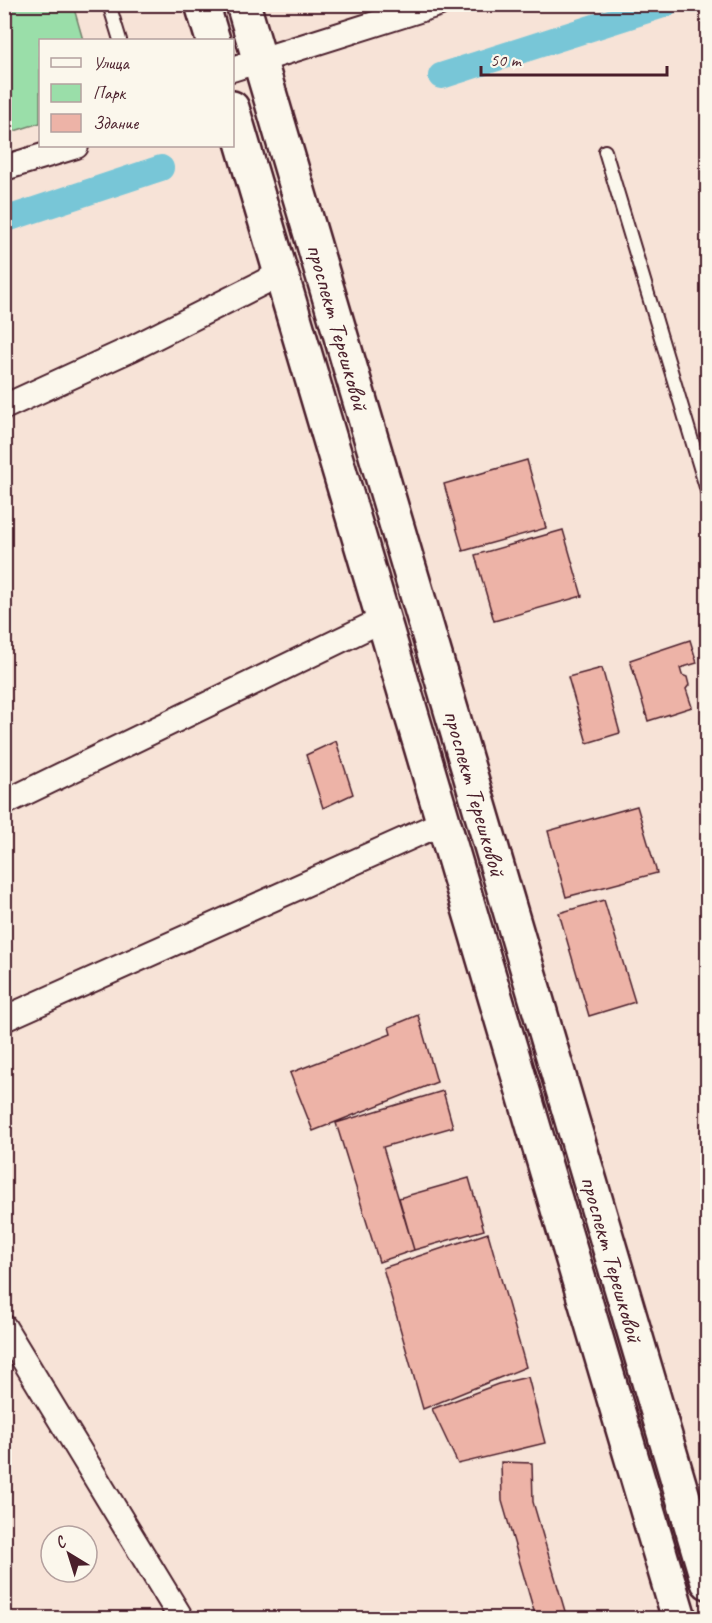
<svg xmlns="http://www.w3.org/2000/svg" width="712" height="1623" font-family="Caveat,sans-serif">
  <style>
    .green { fill: #9adea9; stroke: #727e6a; stroke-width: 1.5 }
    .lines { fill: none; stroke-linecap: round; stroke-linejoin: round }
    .canal { stroke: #78c6d7; stroke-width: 26 }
    .building { fill: #edb3a7; stroke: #4a1f2b; stroke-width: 1.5 }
    .lane-casing { stroke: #4a1f2b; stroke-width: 16 }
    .street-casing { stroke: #4a1f2b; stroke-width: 28 }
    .secondary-casing { stroke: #4a1f2b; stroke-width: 38 }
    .lane { stroke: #fbf7ec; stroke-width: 12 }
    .street { stroke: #fbf7ec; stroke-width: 24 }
    .secondary { stroke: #fbf7ec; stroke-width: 33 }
    .labels { text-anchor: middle; stroke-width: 6; stroke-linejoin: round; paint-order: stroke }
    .street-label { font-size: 24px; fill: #4a1f2b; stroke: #fbf7ec }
  </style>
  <rect width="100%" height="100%" fill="#f7e3d7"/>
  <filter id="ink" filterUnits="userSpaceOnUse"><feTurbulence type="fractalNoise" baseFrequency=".0167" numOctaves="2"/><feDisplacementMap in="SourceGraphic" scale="12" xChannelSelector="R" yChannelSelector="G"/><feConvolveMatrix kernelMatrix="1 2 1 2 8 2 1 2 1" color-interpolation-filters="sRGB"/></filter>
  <g filter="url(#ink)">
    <path class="green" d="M 5,4 L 73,5 L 83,40 L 40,40 L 40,123 L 5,134 Z"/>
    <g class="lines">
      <path class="canal" d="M 441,76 L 666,4
        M 4,220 L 161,168"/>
    </g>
    <path class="building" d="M 527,460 L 546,528 L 463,551 L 444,484 Z
      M 563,530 L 582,596 L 494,621 L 475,555 Z
      M 690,640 L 697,663 L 680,668 L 682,675 L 687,677 L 689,685 L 686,689 L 692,707 L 648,721 L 630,660 Z
      M 602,668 L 620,733 L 587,743 L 568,677 Z
      M 336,741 L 353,794 L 323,808 L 306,755 Z
      M 637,806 L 657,873 L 566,897 L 548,831 Z
      M 604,900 L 635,1002 L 589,1016 L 559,913 Z
      M 418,1015 L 437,1082 L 313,1131 L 290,1073 L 391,1034 L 389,1027 Z
      M 443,1091 L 453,1127 L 383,1147 L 414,1250 L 379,1262 L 336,1123 Z
      M 469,1178 L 484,1230 L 414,1250 L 399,1198 Z
      M 488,1233 L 526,1367 L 423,1409 L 383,1268 Z
      M 528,1377 L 545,1443 L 458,1464 L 432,1409 L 498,1384 Z
      M 501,1462 L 532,1463 L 533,1502 L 567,1618 L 536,1618 L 502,1501 Z"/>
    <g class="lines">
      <defs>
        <path id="lane" d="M 109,4 L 120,40
          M 605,151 L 708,494"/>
        <path id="street" d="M 232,69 L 438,4
          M 4,168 L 76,146
          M 4,407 L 133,348 L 282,273
          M 4,803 L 384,619
          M 4,1019 L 444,822
          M 4,1327 L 181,1618"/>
        <path id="secondary" d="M 202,4 L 213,40
          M 243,4 L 708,1582
          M 232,108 L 679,1618"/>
      </defs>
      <use href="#lane" class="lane-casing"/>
      <use href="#street" class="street-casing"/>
      <use href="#secondary" class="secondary-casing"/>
      <use href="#lane" class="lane"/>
      <use href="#street" class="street"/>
      <use href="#secondary" class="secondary"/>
    </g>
  </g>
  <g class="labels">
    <g class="street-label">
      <text transform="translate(338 327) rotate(74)" y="8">проспект Терешковой</text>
      <text transform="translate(475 793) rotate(74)" y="8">проспект Терешковой</text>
      <text transform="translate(612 1259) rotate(74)" y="8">проспект Терешковой</text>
    </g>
  </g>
  <rect width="712" height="1623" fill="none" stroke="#fbf7ec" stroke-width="24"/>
  <rect x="12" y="12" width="688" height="1599" fill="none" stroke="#4a1f2b" stroke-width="2" filter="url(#ink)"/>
  <rect x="39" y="39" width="195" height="108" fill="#fbf7ec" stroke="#b4a19f" stroke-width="1.5"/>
  <rect x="51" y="58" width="30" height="9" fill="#fbf7ec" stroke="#b4a19f" stroke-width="1.5"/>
  <text x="93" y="69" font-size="18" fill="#4a1f2b">Улица</text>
  <rect x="51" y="84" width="30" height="18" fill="#9adea9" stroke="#b4a19f" stroke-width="1.5"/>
  <text x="93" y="99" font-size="18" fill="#4a1f2b">Парк</text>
  <rect x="51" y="114" width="30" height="18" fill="#edb3a7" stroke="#b4a19f" stroke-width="1.5"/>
  <text x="93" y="129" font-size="18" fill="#4a1f2b">Здание</text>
  <g transform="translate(69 1554) rotate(322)"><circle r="28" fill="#fbf7ec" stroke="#b4a19f" stroke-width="1.5"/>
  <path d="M0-4.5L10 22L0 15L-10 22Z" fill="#4a1f2b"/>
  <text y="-9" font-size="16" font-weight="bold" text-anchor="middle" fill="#4a1f2b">С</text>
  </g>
  <path d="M481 66v9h186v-9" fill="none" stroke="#4a1f2b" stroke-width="3"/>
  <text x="490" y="66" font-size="18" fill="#4a1f2b" stroke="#fbf7ec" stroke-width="4.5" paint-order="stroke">50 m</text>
</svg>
